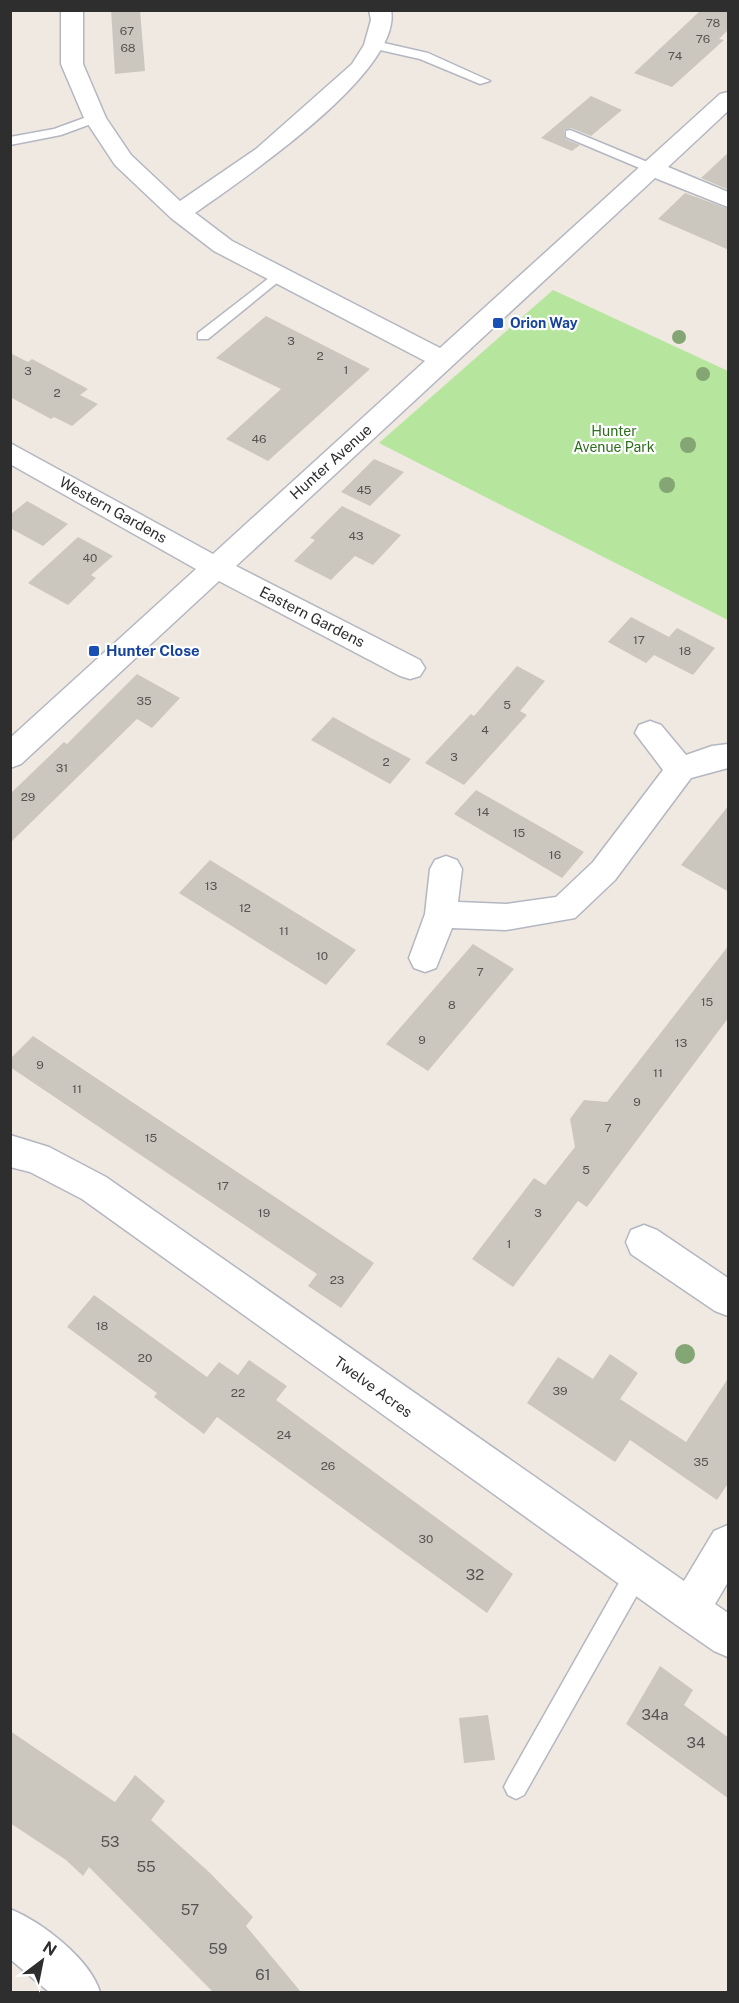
<svg xmlns="http://www.w3.org/2000/svg" width="739" height="2003" font-family="'Public Sans',sans-serif">
  <style>
    .green { fill: #b6e59e }
    .building { fill: #cbc7bf }
    .lines { fill: none; stroke-linecap: round; stroke-linejoin: round }
    .service-casing { stroke: #b4b7c1; stroke-width: 3 }
    .minor-casing { stroke: #b4b7c1; stroke-width: 3 }
    .service { fill: #fff; fill-rule: evenodd }
    .minor { fill: #fff; fill-rule: evenodd }
    .tree { fill: #84a574 }
    .transit-dot { fill: #1a4fb4; stroke: #fff; stroke-width: 2 }
    .labels { text-anchor: middle; stroke-width: 4.5; stroke-linejoin: round; paint-order: stroke }
    .number-label { font-size: 12px; fill: #555452 }
    .far-transit-label { font-size: 14px; font-weight: bold; fill: #164399; stroke: #fff; text-anchor: start }
    .far-park-label { font-size: 14px; fill: #2c6e1b; stroke: #fff }
    .street-label { font-size: 15px; fill: #2e2e2e; stroke: #fff }
    .transit-label { font-size: 15px; font-weight: bold; fill: #164399; stroke: #fff; text-anchor: start }
    .near-number-label { font-size: 15px; fill: #555452 }
  </style>
  <rect width="100%" height="100%" fill="#efe9e1"/>
  <path class="green" d="M 553,290 L 728,371 L 728,620 L 379,443 Z"/>
  <path class="building" d="M 111,10 L 140,10 L 145,71 L 115,74 Z
    M 701,10 L 729,10 L 729,29 L 719,39 L 724,40 L 672,87 L 634,73 Z
    M 591,96 L 622,110 L 591,136 L 571,128 L 564,130 L 565,139 L 580,145 L 572,151 L 541,138 Z
    M 729,152 L 729,190 L 701,178 Z
    M 685,193 L 729,209 L 729,250 L 658,219 Z
    M 266,316 L 370,369 L 268,461 L 226,439 L 281,389 L 216,358 Z
    M 10,353 L 28,362 L 32,359 L 88,389 L 80,395 L 98,404 L 72,426 L 54,417 L 51,419 L 10,397 Z
    M 374,459 L 404,472 L 370,506 L 341,492 Z
    M 27,501 L 68,524 L 43,546 L 10,528 L 10,515 Z
    M 342,506 L 401,535 L 373,565 L 355,556 L 331,580 L 294,561 L 315,540 L 310,538 Z
    M 78,537 L 113,556 L 91,575 L 96,578 L 68,605 L 28,583 Z
    M 631,617 L 669,637 L 677,628 L 715,648 L 693,675 L 654,655 L 646,663 L 608,642 Z
    M 517,666 L 545,681 L 520,711 L 527,715 L 464,785 L 425,763 L 471,714 L 474,716 Z
    M 137,674 L 180,698 L 152,728 L 137,719 L 10,843 L 10,794 L 64,742 L 67,744 Z
    M 333,717 L 371,738 L 411,759 L 390,784 L 311,740 Z
    M 476,790 L 548,831 L 584,852 L 562,878 L 454,814 Z
    M 729,805 L 729,892 L 681,865 Z
    M 210,860 L 319,927 L 356,950 L 326,985 L 179,893 Z
    M 473,944 L 514,969 L 428,1071 L 386,1044 Z
    M 729,945 L 729,1017 L 587,1207 L 578,1201 L 513,1287 L 472,1259 L 534,1178 L 545,1185 L 575,1147 L 570,1119 L 584,1100 L 607,1102 Z
    M 33,1036 L 374,1263 L 341,1308 L 308,1286 L 317,1274 L 10,1067 L 10,1059 Z
    M 94,1295 L 207,1377 L 219,1362 L 238,1375 L 249,1360 L 287,1386 L 276,1400 L 513,1574 L 487,1613 L 217,1417 L 204,1434 L 154,1397 L 157,1393 L 67,1327 Z
    M 610,1354 L 638,1373 L 620,1399 L 686,1442 L 729,1377 L 729,1482 L 717,1500 L 630,1440 L 615,1462 L 527,1403 L 558,1357 L 593,1379 Z
    M 660,1666 L 693,1690 L 684,1705 L 729,1738 L 729,1799 L 626,1724 Z
    M 488,1715 L 495,1760 L 464,1763 L 459,1718 Z
    M 10,1731 L 115,1802 L 135,1775 L 165,1801 L 151,1820 L 209,1872 L 253,1917 L 246,1926 L 301,1992 L 213,1992 L 89,1867 L 83,1876 L 66,1860 L 10,1823 Z"/>
  <g class="lines">
    <defs>
      <path id="service" d="M 375,41 L 428,53 L 490,81 L 480,84 L 420,59 L 371,48 L 371,42 Z
        M 95,114 L 99,115 L 99,121 L 61,135 L 10,145 L 10,137 L 54,129 Z
        M 570,130 L 657,166 L 659,169 L 653,173 L 649,172 L 566,137 L 566,131 Z
        M 278,271 L 283,272 L 283,278 L 208,339 L 198,339 L 198,333 Z
        M 637,1562 L 645,1565 L 648,1573 L 645,1581 L 524,1795 L 516,1799 L 508,1795 L 504,1787 L 508,1779 L 629,1565 Z"/>
      <path id="minor" d="M 61,10 L 83,10 L 83,64 L 106,118 L 131,155 L 180,201 L 256,149 L 352,64 L 364,45 L 371,20 L 369,10 L 391,10 C 403,72 241,180 195,213 L 232,241 L 440,348 L 720,94 L 728,92 L 728,111 L 668,167 L 728,192 L 728,207 L 655,178 L 236,566 L 420,660 L 425,668 L 420,676 L 410,679 L 400,676 L 219,581 L 21,764 L 10,768 L 10,738 L 196,569 L 10,464 L 10,443 L 213,554 L 425,361 L 214,251 L 171,218 L 115,165 L 84,118 L 61,64 Z
        M 650,721 L 661,725 L 686,755 L 712,746 L 728,744 L 728,768 L 691,778 L 615,880 L 575,918 L 506,930 L 452,928 L 436,968 L 425,972 L 414,968 L 409,958 L 425,914 L 430,869 L 435,860 L 446,856 L 457,860 L 462,869 L 458,902 L 506,904 L 556,897 L 593,862 L 663,770 L 635,733 L 639,725 Z
        M 10,1135 L 49,1147 L 106,1177 L 684,1581 L 714,1531 L 728,1525 L 728,1582 L 715,1604 L 728,1613 L 728,1657 L 714,1651 L 675,1624 L 82,1199 L 30,1172 L 10,1167 Z
        M 644,1225 L 657,1230 L 728,1278 L 728,1316 L 715,1311 L 631,1254 L 626,1242 L 631,1230 Z
        M 10,1909 C 42,1922 90,1959 100,1992 L 49,1992 L 10,1959 Z"/>
    </defs>
    <use href="#service" class="service-casing"/>
    <use href="#minor" class="minor-casing"/>
    <use href="#service" class="service"/>
    <use href="#minor" class="minor"/>
  </g>
  <g class="tree">
    <circle cx="679" cy="337" r="7"/>
    <circle cx="703" cy="374" r="7"/>
    <circle cx="688" cy="445" r="8"/>
    <circle cx="667" cy="485" r="8"/>
    <circle cx="685" cy="1354" r="10"/>
  </g>
  <g class="transit-dot">
    <rect x="492" y="317" width="12" height="12" rx="3"/>
    <rect x="88" y="645" width="12" height="12" rx="3"/>
  </g>
  <g class="labels">
    <g class="number-label">
      <text x="713" y="27">78</text>
      <text x="127" y="35">67</text>
      <text x="703" y="43">76</text>
      <text x="128" y="52">68</text>
      <text x="675" y="60">74</text>
      <text x="291" y="345">3</text>
      <text x="320" y="360">2</text>
      <text x="346" y="374">1</text>
      <text x="28" y="375">3</text>
      <text x="57" y="397">2</text>
      <text x="259" y="443">46</text>
      <text x="364" y="494">45</text>
      <text x="356" y="540">43</text>
      <text x="90" y="562">40</text>
      <text x="639" y="644">17</text>
      <text x="685" y="655">18</text>
      <text x="144" y="705">35</text>
      <text x="507" y="709">5</text>
      <text x="485" y="734">4</text>
      <text x="454" y="761">3</text>
      <text x="386" y="766">2</text>
      <text x="62" y="772">31</text>
      <text x="28" y="801">29</text>
      <text x="483" y="816">14</text>
      <text x="519" y="837">15</text>
      <text x="555" y="859">16</text>
      <text x="211" y="890">13</text>
      <text x="245" y="912">12</text>
      <text x="284" y="935">11</text>
      <text x="322" y="960">10</text>
      <text x="480" y="976">7</text>
      <text x="707" y="1006">15</text>
      <text x="452" y="1009">8</text>
      <text x="422" y="1044">9</text>
      <text x="681" y="1047">13</text>
      <text x="40" y="1069">9</text>
      <text x="658" y="1077">11</text>
      <text x="77" y="1093">11</text>
      <text x="637" y="1106">9</text>
      <text x="608" y="1132">7</text>
      <text x="151" y="1142">15</text>
      <text x="586" y="1174">5</text>
      <text x="223" y="1190">17</text>
      <text x="264" y="1217">19</text>
      <text x="538" y="1217">3</text>
      <text x="509" y="1248">1</text>
      <text x="337" y="1284">23</text>
      <text x="102" y="1330">18</text>
      <text x="145" y="1362">20</text>
      <text x="560" y="1395">39</text>
      <text x="238" y="1397">22</text>
      <text x="284" y="1439">24</text>
      <text x="701" y="1466">35</text>
      <text x="328" y="1470">26</text>
      <text x="426" y="1543">30</text>
    </g>
    <g class="far-transit-label">
      <text x="510" y="328">Orion Way</text>
    </g>
    <g class="far-park-label">
      <text x="614" y="436">Hunter<tspan x="614" dy="16">Avenue Park</tspan></text>
    </g>
    <g class="street-label">
      <text transform="translate(331 462) rotate(-42)" y="5">Hunter Avenue</text>
      <text transform="translate(113 510) rotate(29)" y="5">Western Gardens</text>
      <text transform="translate(312 617) rotate(27)" y="5">Eastern Gardens</text>
      <text transform="translate(373 1387) rotate(36)" y="5">Twelve Acres</text>
    </g>
    <g class="transit-label">
      <text x="106" y="656">Hunter Close</text>
    </g>
    <g class="near-number-label">
      <text x="475" y="1580">32</text>
      <text x="655" y="1720">34a</text>
      <text x="696" y="1748">34</text>
      <text x="110" y="1847">53</text>
      <text x="146" y="1872">55</text>
      <text x="190" y="1915">57</text>
      <text x="218" y="1954">59</text>
      <text x="263" y="1980">61</text>
    </g>
  </g>
  <rect width="739" height="2003" fill="none" stroke="#2e2e2e" stroke-width="24"/>
  <g transform="translate(42 1961) rotate(32)" stroke="#ffffff" stroke-width="4.5" paint-order="stroke">
  <path d="M0-4.5L10 22L0 15L-10 22Z" fill="#2e2e2e"/>
  <text y="-9" font-size="16" font-weight="bold" text-anchor="middle" fill="#2e2e2e">N</text>
  </g>
</svg>
